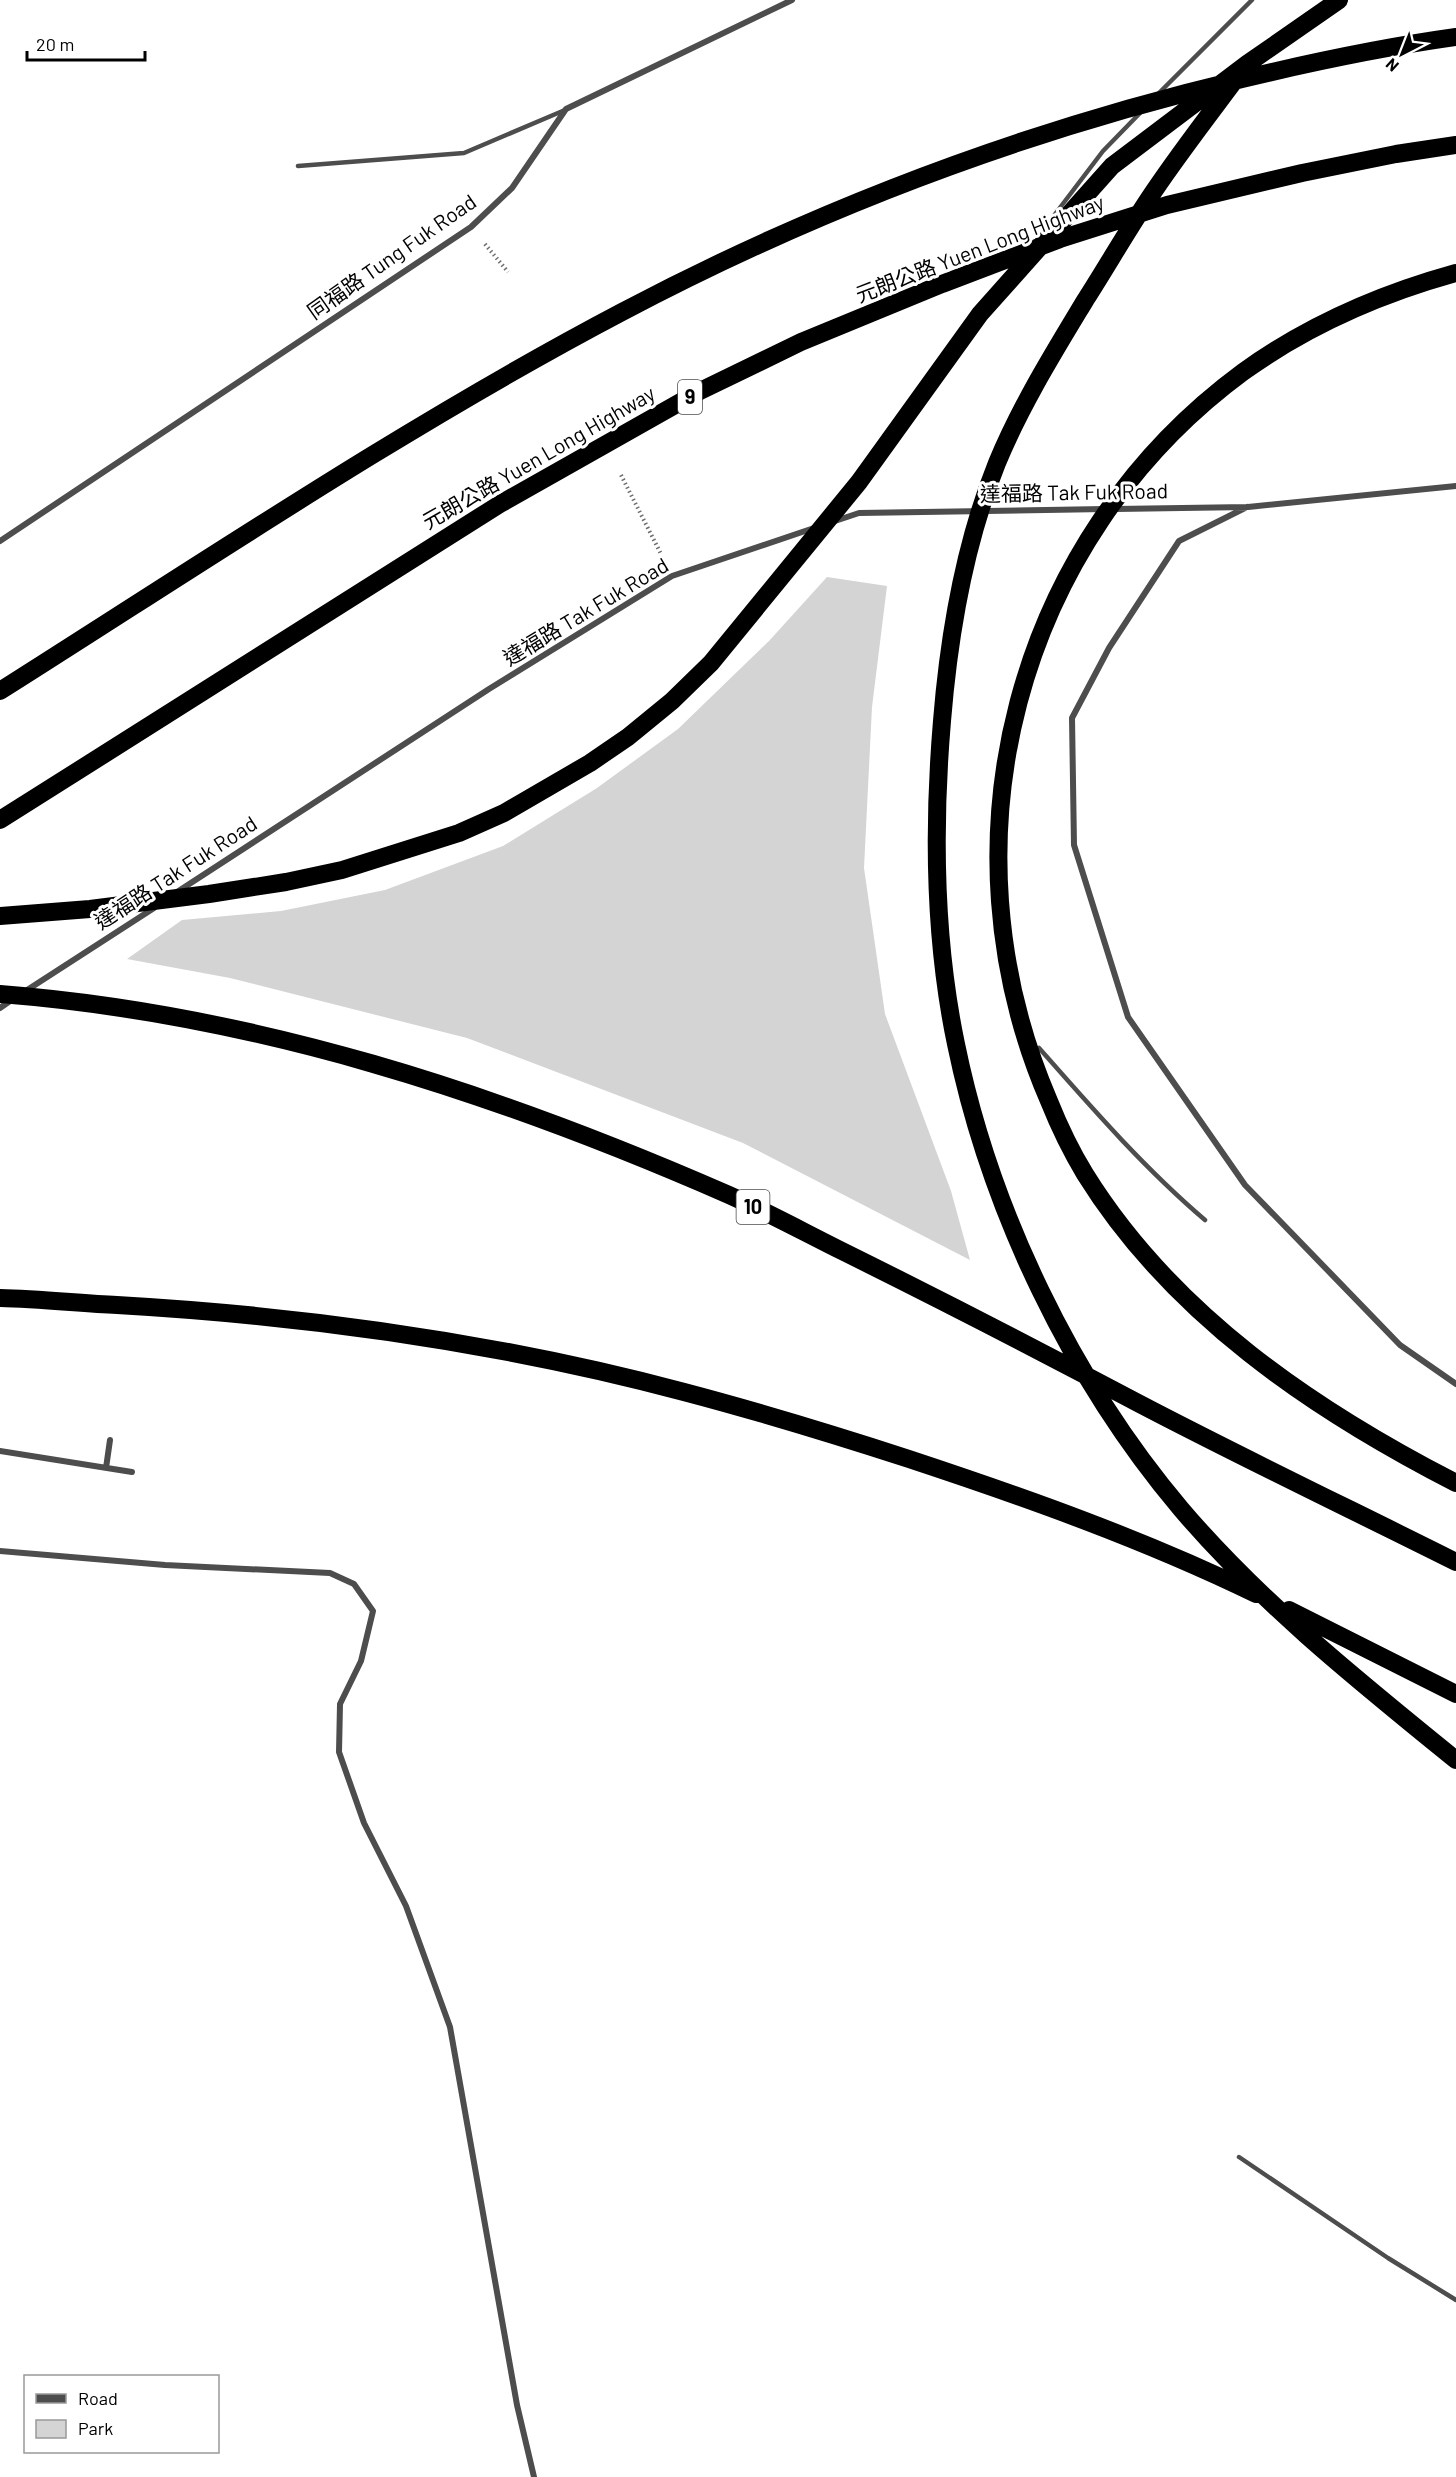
<svg xmlns="http://www.w3.org/2000/svg" width="1456" height="2477" font-family="Barlow,'Noto Sans TC',sans-serif">
  <style>
    .green { fill: #d4d4d4 }
    .lines { fill: none; stroke-linecap: round; stroke-linejoin: round }
    .path { stroke: #6f6f6f; stroke-width: 4; stroke-dasharray: 1.5 3; stroke-linecap: butt }
    .service { stroke: #4d4d4d; stroke-width: 4.5 }
    .minor { stroke: #4d4d4d; stroke-width: 6 }
    .motorway { stroke: #000; stroke-width: 18 }
    .labels { text-anchor: middle; stroke-width: 6; stroke-linejoin: round; paint-order: stroke }
    .shield { fill: #fff; stroke: #4c4c4c; stroke-width: 1.5 }
    .shield-label { font-size: 20px; font-weight: bold; fill: #000 }
    .street-label { font-size: 21px; fill: #000; stroke: #fff }
  </style>
  <rect width="100%" height="100%" fill="#fff"/>
  <path class="green" d="M 827,577 L 887,586 L 872,707 L 864,868 L 885,1014 L 951,1191 L 970,1260 L 743,1143 L 467,1038 L 230,978 L 127,959 L 182,920 L 281,911 L 385,890 L 503,846 L 597,788 L 678,729 L 769,641 Z"/>
  <g class="lines">
    <path class="path" d="M 485,244 L 508,272
      M 621,475 L 661,554"/>
    <path class="service" d="M 1159,93 L 1252,0
      M 298,166 L 464,153 L 565,110
      M 1043,230 L 1103,151 L 1141,112
      M 1039,1048 C 1091,1107 1144,1168 1205,1220
      M 1239,2157 L 1388,2258 L 1456,2300"/>
    <path class="minor" d="M 1247,507 L 1179,541 L 1109,648 L 1072,718 L 1074,845 L 1128,1017 L 1245,1185 L 1400,1345 L 1456,1384
      M 1116,509 L 1248,507 L 1456,486
      M 832,522 L 859,513 L 1105,509
      M 0,541 L 471,227 L 512,188 L 566,109 L 792,0
      M 177,892 L 489,689 L 672,576 L 814,528
      M 24,992 L 154,908
      M 0,1008 L 13,999
      M 0,1451 L 132,1472
      M 106,1468 L 110,1440
      M 0,1551 L 165,1565 L 330,1573 L 354,1584 L 373,1611 L 361,1661 L 340,1704 L 339,1752 L 364,1823 L 406,1906 L 450,2027 L 517,2405 L 534,2477"/>
    <path class="motorway" d="M 1247,64 C 1216,106 1183,148 1154,191 C 1130,226 1109,263 1086,299 C 1054,352 1021,405 997,463 C 964,545 949,634 942,721 C 933,828 934,939 956,1044 C 990,1210 1072,1380 1181,1509 C 1261,1603 1360,1682 1456,1760
      M 1456,273 C 1380,294 1307,326 1243,372 C 1015,540 937,842 1049,1101 C 1059,1126 1071,1151 1085,1174 C 1172,1314 1312,1409 1456,1483
      M 0,691 C 204,562 409,424 622,312 C 817,209 1027,130 1242,79 C 1313,62 1384,47 1456,37
      M 0,820 L 500,504 L 700,391 L 801,342 L 942,284 L 1060,239 L 1167,205 L 1302,173 L 1396,154 L 1456,145
      M 0,916 L 90,909 L 209,894 L 286,882 L 342,870 L 459,833 L 504,813 L 590,763 L 628,737 L 672,701 L 711,663 L 859,482 L 980,314 L 1112,166 L 1247,64 L 1339,0
      M 0,994 C 255,1014 496,1093 729,1195 C 767,1212 804,1232 842,1251 C 941,1300 1040,1351 1138,1403 C 1243,1458 1350,1509 1456,1562
      M 0,1298 C 39,1299 78,1303 117,1305 C 308,1316 500,1343 684,1392 C 760,1412 835,1435 909,1459 C 1027,1498 1145,1540 1256,1594
      M 1289,1610 L 1456,1694"/>
  </g>
  <g class="labels">
    <g class="shield">
      <rect x="678" y="380" width="24" height="34" rx="4.5"/>
      <rect x="736.5" y="1190" width="33" height="34" rx="4.5"/>
    </g>
    <g class="shield-label">
      <text x="690" y="404">9</text>
      <text x="753" y="1214">10</text>
    </g>
    <g class="street-label">
      <text transform="translate(980 249) rotate(-21)" y="7">元朗公路 Yuen Long Highway</text>
      <text transform="translate(392 257) rotate(-35)" y="7">同福路 Tung Fuk Road</text>
      <text transform="translate(539 458) rotate(-30)" y="7">元朗公路 Yuen Long Highway</text>
      <text transform="translate(1074 493) rotate(-1)" y="7">達福路 Tak Fuk Road</text>
      <text transform="translate(586 612) rotate(-31)" y="7">達福路 Tak Fuk Road</text>
      <text transform="translate(176 873) rotate(-33)" y="7">達福路 Tak Fuk Road</text>
    </g>
  </g>
  <rect x="24" y="2375" width="195" height="78" fill="#ffffff" stroke="#999999" stroke-width="1.5"/>
  <rect x="36" y="2394" width="30" height="9" fill="#4d4d4d" stroke="#999999" stroke-width="1.5"/>
  <text x="78" y="2405" font-size="18" fill="#000000">Road</text>
  <rect x="36" y="2420" width="30" height="18" fill="#d4d4d4" stroke="#999999" stroke-width="1.5"/>
  <text x="78" y="2435" font-size="18" fill="#000000">Park</text>
  <g transform="translate(1402 54) rotate(222)" stroke="#ffffff" stroke-width="4.5" paint-order="stroke">
  <path d="M0-4.5L10 22L0 15L-10 22Z" fill="#000000"/>
  <text y="-9" font-size="16" font-weight="bold" text-anchor="middle" fill="#000000">N</text>
  </g>
  <path d="M27 51v9h118v-9" fill="none" stroke="#000000" stroke-width="3"/>
  <text x="36" y="51" font-size="18" fill="#000000" stroke="#ffffff" stroke-width="4.5" paint-order="stroke">20 m</text>
</svg>
